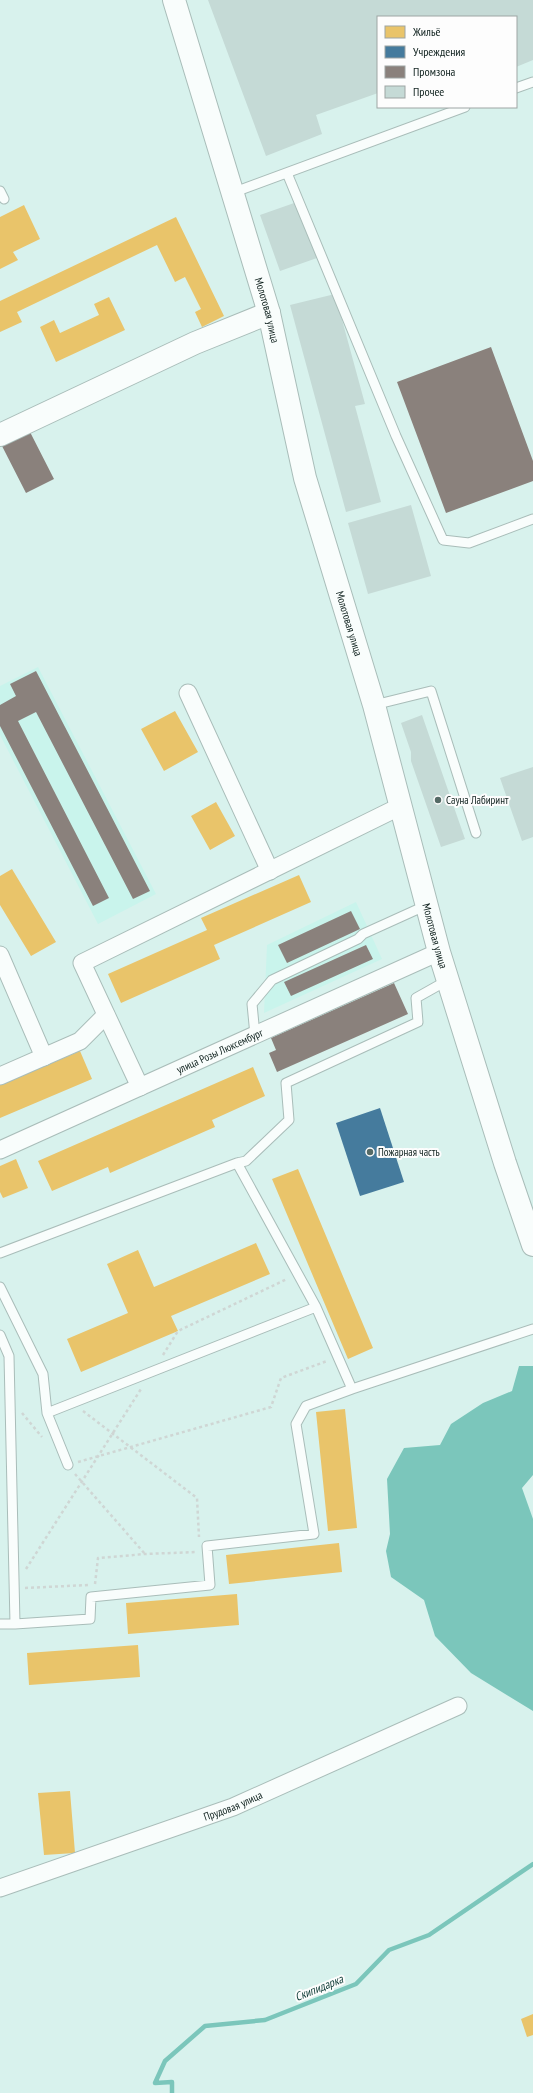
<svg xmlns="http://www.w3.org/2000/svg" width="533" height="2093" font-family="'PT Sans Narrow',sans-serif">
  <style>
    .built { fill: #c9f4ec }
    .water { fill: #7bc6bb }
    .homes { fill: #e9c46a }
    .public { fill: #457b9d }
    .industry { fill: #8a817c }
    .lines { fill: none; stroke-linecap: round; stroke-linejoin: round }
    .stream { stroke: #7bc6bb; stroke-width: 4.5 }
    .building { fill: #c5dad6 }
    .service-casing { stroke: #a9bdb9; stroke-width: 11 }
    .minor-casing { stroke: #a9bdb9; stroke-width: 19 }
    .tertiary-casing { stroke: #a9bdb9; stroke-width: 24 }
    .path { stroke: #cfd6d4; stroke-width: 2.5; stroke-dasharray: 3 3; stroke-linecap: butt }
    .service { stroke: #f9fdfc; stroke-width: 9 }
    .minor { stroke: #f9fdfc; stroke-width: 17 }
    .tertiary { stroke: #f9fdfc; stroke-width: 22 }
    .poi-dot { fill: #556a66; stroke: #fdfdfd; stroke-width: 1.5 }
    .labels { text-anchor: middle; stroke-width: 4; stroke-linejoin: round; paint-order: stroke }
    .street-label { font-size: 11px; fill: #0f211e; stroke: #fdfdfd }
    .poi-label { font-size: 11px; fill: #0f211e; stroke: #fdfdfd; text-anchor: start }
    .water-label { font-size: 12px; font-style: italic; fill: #0e3c36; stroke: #fdfdfd }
  </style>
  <rect width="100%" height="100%" fill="#d8f2ed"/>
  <path class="built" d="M 38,667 L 156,894 L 98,924 L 0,735 L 0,686 Z
    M 356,902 L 382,959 L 264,1013 L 267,945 Z"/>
  <path class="water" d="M 519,1366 L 533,1366 L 533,1475 L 522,1488 L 533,1519 L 533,1711 L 471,1673 L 435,1636 L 424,1600 L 391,1577 L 386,1551 L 390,1534 L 387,1479 L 404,1448 L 440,1445 L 451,1424 L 483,1403 L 512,1391 Z"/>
  <path class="homes" d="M 24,205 L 40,239 L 13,252 L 18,260 L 0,269 L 0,217 Z
    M 176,217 L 224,316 L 202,327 L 195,312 L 201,309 L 185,277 L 175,282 L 157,245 L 17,312 L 22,322 L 0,332 L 0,301 Z
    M 109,297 L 125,330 L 56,362 L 40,327 L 54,320 L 60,333 L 99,315 L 94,304 Z
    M 175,711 L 198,752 L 164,771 L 141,729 Z
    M 216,802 L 235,836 L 210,850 L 191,816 Z
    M 12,869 L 56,942 L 31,956 L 0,905 L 0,876 Z
    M 299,875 L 311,902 L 214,945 L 220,959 L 121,1003 L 108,974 L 207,930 L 201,918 Z
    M 80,1051 L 92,1079 L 0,1118 L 0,1085 Z
    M 253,1067 L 265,1096 L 212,1120 L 215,1127 L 110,1173 L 108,1167 L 52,1191 L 38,1161 Z
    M 16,1159 L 28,1188 L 3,1198 L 0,1192 L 0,1166 Z
    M 298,1169 L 373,1348 L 348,1359 L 272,1179 Z
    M 256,1243 L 270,1274 L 171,1316 L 178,1331 L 81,1372 L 67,1339 L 128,1313 L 107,1264 L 138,1250 L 154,1287 Z
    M 345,1409 L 357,1528 L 328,1531 L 316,1412 Z
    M 339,1543 L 342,1572 L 229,1584 L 226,1555 Z
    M 237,1594 L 239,1625 L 128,1634 L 126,1603 Z
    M 138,1645 L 140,1677 L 29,1685 L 27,1653 Z
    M 70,1791 L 75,1853 L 44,1855 L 38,1793 Z
    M 533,2014 L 533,2035 L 527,2037 L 521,2019 Z"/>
  <path class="public" d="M 380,1108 L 404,1182 L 360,1196 L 336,1123 Z"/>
  <path class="industry" d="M 491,347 L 533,461 L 533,481 L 446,513 L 397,382 Z
    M 30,432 L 54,479 L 26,493 L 2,446 Z
    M 36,671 L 150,891 L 133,899 L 36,712 L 18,721 L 109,898 L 93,906 L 0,726 L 0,705 L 16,696 L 10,684 Z
    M 351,911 L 360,929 L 287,963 L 278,945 Z
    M 366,945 L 373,959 L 291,996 L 284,982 Z
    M 394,983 L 408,1014 L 277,1072 L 269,1053 L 276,1050 L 271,1038 Z"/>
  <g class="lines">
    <path class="stream" d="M 172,2093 L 172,2082 L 155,2083 L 165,2061 L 205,2026 L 265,2020 L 356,1984 L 389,1950 L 429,1935 L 533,1864"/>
  </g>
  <path class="building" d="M 208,0 L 533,0 L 533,60 L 516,67 L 516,17 L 378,17 L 378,93 L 316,115 L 322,134 L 266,156 Z
    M 297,202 L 317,258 L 280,271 L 260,215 Z
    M 335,294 L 365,404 L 355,406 L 381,502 L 346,512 L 290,305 Z
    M 411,505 L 431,576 L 368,594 L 348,523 Z
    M 422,715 L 465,839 L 441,847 L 411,761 L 411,752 L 401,723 Z
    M 533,767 L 533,837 L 522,841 L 500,778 Z"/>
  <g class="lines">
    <defs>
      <path id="service" d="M 516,88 L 533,82
        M 287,173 L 396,436 L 443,540 L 469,543 L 533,519
        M 0,191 L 4,199
        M 232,193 L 465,107
        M 374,705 L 431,691 L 476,833
        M 255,1035 L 252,1004 L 272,980 L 358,939 L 363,934 L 427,905
        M 237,1163 L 246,1161 L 289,1120 L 286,1083 L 418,1022 L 416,998 L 448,980
        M 0,1253 L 237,1163 L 316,1307 L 352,1389 L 533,1329
        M 0,1287 L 43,1374 L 47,1413 L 68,1465
        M 0,1335 L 9,1356 L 15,1624 L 0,1624
        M 47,1413 L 316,1307
        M 15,1624 L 90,1619 L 91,1597 L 210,1585 L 207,1546 L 314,1534 L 296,1424 L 306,1406 L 352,1389"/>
      <g id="minor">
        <path d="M 188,693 L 270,871"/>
        <path d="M 0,955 L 44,1057"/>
        <path d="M 0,1076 L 80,1041 L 106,1015"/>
        <path d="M 140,1087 L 82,963 L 401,806"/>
        <path id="s1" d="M 0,1150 L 439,952"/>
        <path id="s2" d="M 0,1888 L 233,1807 L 458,1706"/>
      </g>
      <g id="tertiary">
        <path id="s3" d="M 174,0 L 269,313 L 305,478 L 374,705 L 439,952 L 505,1163 L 533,1245"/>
        <path d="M 0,435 L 195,343 L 269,313"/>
      </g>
    </defs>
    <use href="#service" class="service-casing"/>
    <use href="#minor" class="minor-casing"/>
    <use href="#tertiary" class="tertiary-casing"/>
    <path class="path" d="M 163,1355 L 178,1331 L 287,1279
      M 83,1411 L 197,1498 L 199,1537
      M 22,1413 L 42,1437
      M 78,1462 L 271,1407 L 281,1378 L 327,1361
      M 75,1474 L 145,1554
      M 26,1569 L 141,1389
      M 95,1584 L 98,1558 L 145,1554 L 197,1552
      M 25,1588 L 88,1585"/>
    <use href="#service" class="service"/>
    <use href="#minor" class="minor"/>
    <use href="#tertiary" class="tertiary"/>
  </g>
  <g class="poi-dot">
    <circle cx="438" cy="800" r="4"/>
    <circle cx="370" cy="1152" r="4"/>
  </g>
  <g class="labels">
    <g class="street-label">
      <text dy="4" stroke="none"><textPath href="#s3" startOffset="324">Молотовая улица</textPath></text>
      <text dy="4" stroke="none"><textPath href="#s3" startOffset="648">Молотовая улица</textPath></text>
      <text dy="4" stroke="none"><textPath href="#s3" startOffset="972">Молотовая улица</textPath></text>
      <text dy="4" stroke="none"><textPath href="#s1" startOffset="241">улица Розы Люксембург</textPath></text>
      <text dy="4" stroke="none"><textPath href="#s2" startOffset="247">Прудовая улица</textPath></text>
    </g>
    <g class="poi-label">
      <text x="446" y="804">Сауна Лабиринт</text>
      <text x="378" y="1156">Пожарная часть</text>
    </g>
    <g class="water-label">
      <text transform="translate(319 1988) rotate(-22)" y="4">Скипидарка</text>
    </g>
  </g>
  <rect x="377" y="16" width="140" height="92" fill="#fdfdfd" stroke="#9ea5a4"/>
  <rect x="385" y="26" width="20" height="12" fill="#e9c46a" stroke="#9ea5a4"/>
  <text x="413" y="36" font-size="12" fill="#0f211e">Жильё</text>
  <rect x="385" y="46" width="20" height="12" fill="#457b9d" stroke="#9ea5a4"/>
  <text x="413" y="56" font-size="12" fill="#0f211e">Учреждения</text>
  <rect x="385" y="66" width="20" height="12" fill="#8a817c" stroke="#9ea5a4"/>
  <text x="413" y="76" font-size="12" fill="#0f211e">Промзона</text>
  <rect x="385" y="86" width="20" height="12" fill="#c5dad6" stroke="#9ea5a4"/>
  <text x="413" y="96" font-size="12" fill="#0f211e">Прочее</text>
</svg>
